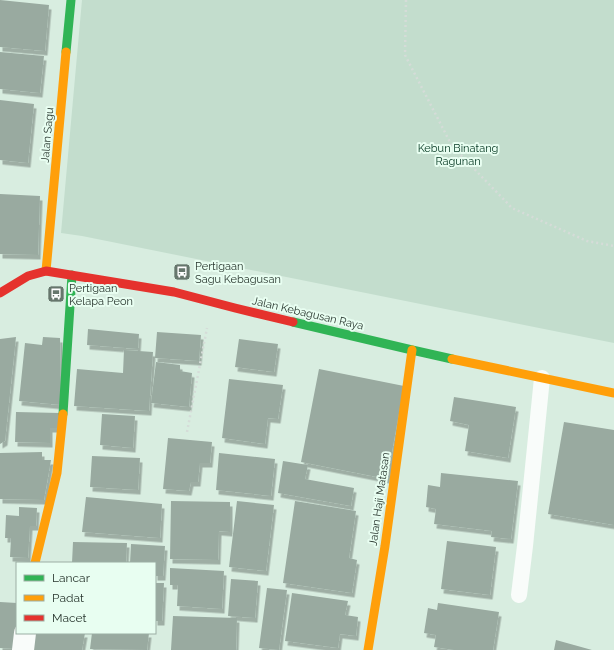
<svg xmlns="http://www.w3.org/2000/svg" width="614" height="650" font-family="Raleway,sans-serif">
  <style>
    .green { fill: #c3ddcd }
    .building { fill: #99aaa0; filter: url(#shadow) }
    .lines { fill: none; stroke-linecap: round; stroke-linejoin: round }
    .path { stroke: #d5dcd8; stroke-width: 2.5; stroke-dasharray: 2 3; stroke-linecap: butt }
    .lane { stroke: #f9fcfa; stroke-width: 16 }
    .street { stroke: #f9fcfa; stroke-width: 22 }
    .fast { stroke: #30b455; stroke-width: 9 }
    .slow { stroke: #ff9f0a; stroke-width: 9 }
    .jam { stroke: #e5322d; stroke-width: 9 }
    .labels { text-anchor: middle; stroke-width: 4; stroke-linejoin: round; paint-order: stroke }
    .street-label { font-size: 11px; fill: #28362e; stroke: #e8fef1 }
    .park-label { font-size: 11px; fill: #01351e; stroke: #e8fef1 }
    .poi-label { font-size: 11px; fill: #28362e; stroke: #e8fef1; text-anchor: start }
  </style>
  <defs>
    <filter id="shadow"><feDropShadow dx="2.5" dy="4.5" stdDeviation="0" flood-color="#0004"/></filter>
  </defs>
  <rect width="100%" height="100%" fill="#d8ede0"/>
  <path class="green" d="M 82,0 L 614,0 L 614,343 L 82,236 L 61,233 Z"/>
  <path class="building" d="M 0,0 L 49,5 L 45,51 L 0,47 Z
    M 0,52 L 44,56 L 40,93 L 0,89 Z
    M 0,100 L 34,104 L 28,163 L 0,160 Z
    M 0,194 L 40,196 L 38,255 L 0,254 Z
    M 88,329 L 139,334 L 138,349 L 87,345 Z
    M 157,332 L 201,335 L 199,361 L 155,358 Z
    M 16,337 L 5,441 L 0,444 L 0,339 Z
    M 43,337 L 60,338 L 61,405 L 19,401 L 25,343 L 42,345 Z
    M 239,339 L 278,344 L 274,372 L 235,367 Z
    M 124,350 L 153,352 L 149,411 L 74,406 L 77,369 L 123,373 Z
    M 156,362 L 180,365 L 180,371 L 192,373 L 189,407 L 151,403 Z
    M 319,369 L 404,386 L 387,479 L 301,462 Z
    M 229,379 L 283,385 L 278,419 L 268,418 L 265,444 L 222,438 Z
    M 454,397 L 516,407 L 508,458 L 465,451 L 469,425 L 450,421 Z
    M 16,412 L 60,413 L 59,428 L 50,428 L 50,443 L 15,442 Z
    M 102,414 L 135,416 L 133,448 L 100,445 Z
    M 564,422 L 614,430 L 614,525 L 548,514 Z
    M 168,438 L 212,442 L 210,463 L 200,463 L 198,482 L 191,482 L 189,491 L 163,489 Z
    M 42,452 L 42,460 L 51,460 L 44,500 L 0,499 L 0,453 Z
    M 219,453 L 275,459 L 271,496 L 216,490 Z
    M 92,456 L 140,458 L 138,490 L 90,487 Z
    M 283,461 L 308,465 L 305,479 L 354,488 L 351,506 L 278,493 Z
    M 441,473 L 518,481 L 511,539 L 491,537 L 492,531 L 434,524 L 436,509 L 426,507 L 428,485 L 440,487 Z
    M 86,497 L 162,504 L 160,538 L 82,532 Z
    M 171,501 L 230,502 L 230,532 L 219,531 L 218,560 L 170,559 Z
    M 237,501 L 274,505 L 266,571 L 229,567 Z
    M 295,501 L 356,511 L 349,558 L 357,560 L 352,593 L 283,583 Z
    M 19,507 L 37,508 L 36,526 L 30,526 L 28,558 L 10,557 L 11,538 L 5,538 L 6,515 L 19,516 Z
    M 447,541 L 496,547 L 490,595 L 441,589 Z
    M 73,542 L 127,543 L 126,563 L 72,563 Z
    M 131,544 L 165,546 L 163,576 L 155,576 L 155,563 L 130,563 Z
    M 170,568 L 224,571 L 222,609 L 177,606 L 178,585 L 170,585 Z
    M 231,579 L 258,581 L 255,618 L 228,616 Z
    M 155,583 L 164,583 L 162,621 L 155,621 Z
    M 267,588 L 287,590 L 279,650 L 259,648 Z
    M 292,593 L 348,601 L 345,615 L 358,617 L 356,636 L 340,634 L 338,648 L 285,641 Z
    M 0,602 L 17,603 L 17,633 L 18,649 L 0,648 Z
    M 438,603 L 499,612 L 493,650 L 454,650 L 434,647 L 436,635 L 424,633 L 428,608 L 437,610 Z
    M 173,616 L 237,618 L 236,650 L 171,650 Z
    M 31,633 L 85,633 L 82,650 L 28,650 Z
    M 92,633 L 149,633 L 147,650 L 90,649 Z
    M 556,640 L 592,650 L 554,650 Z"/>
  <g class="lines">
    <path class="path" d="M 406,0 L 405,55 L 452,146 L 512,208 L 587,241 L 614,246
      M 187,432 L 207,328"/>
    <path class="lane" d="M 519,595 L 525,546 L 542,378"/>
    <path class="street" d="M 23,650 L 25,633"/>
    <path class="fast" d="M 66,52 L 71,0
      M 293,322 L 412,350 L 452,359
      M 63,414 L 72,275"/>
    <path class="slow" d="M 46,271 L 66,52
      M 452,359 L 614,393
      M 35,563 L 57,473 L 63,414
      M 368,650 L 385,546 L 412,350"/>
    <path class="jam" d="M 0,293 L 28,276 L 46,271 L 174,292 L 235,308 L 293,322"/>
  </g>
  <defs>
    <symbol id="bus-square" viewBox="-11 -11 22 22"><rect x="-9" y="-9" width="18" height="18" rx="4" fill="#66766c" stroke="#e8fef1"/><path d="M-5-6H5V4H4V6H2V4H-2V6H-4V4H-5ZM-3.5-4V0h7V-4ZM-3.5 1.2v1.5H-2V1.2ZM2 1.2v1.5H3.5V1.2Z" fill="#fff"/></symbol>
  </defs>
  <g fill-rule="evenodd">
    <use href="#bus-square" x="172" y="262" width="20" height="20"/>
    <use href="#bus-square" x="46" y="284" width="20" height="20"/>
  </g>
  <g class="labels">
    <g class="street-label">
      <text transform="translate(47 135) rotate(-85)" y="4">Jalan Sagu</text>
      <text transform="translate(308 313) rotate(13)" y="4">Jalan Kebagusan Raya</text>
      <text transform="translate(379 499) rotate(-82)" y="4">Jalan Haji Matasan</text>
    </g>
    <g class="park-label">
      <text x="458" y="152">Kebun Binatang<tspan x="458" dy="13">Ragunan</tspan></text>
    </g>
    <g class="poi-label">
      <text x="195" y="270">Pertigaan<tspan x="195" dy="13">Sagu Kebagusan</tspan></text>
      <text x="69" y="292">Pertigaan<tspan x="69" dy="13">Kelapa Peon</tspan></text>
    </g>
  </g>
  <rect x="16" y="562" width="140" height="72" fill="#e8fef1" stroke="#9baea3"/>
  <rect x="24" y="575" width="20" height="6" fill="#30b455" stroke="#9baea3"/>
  <text x="52" y="582" font-size="12" fill="#28362e">Lancar</text>
  <rect x="24" y="595" width="20" height="6" fill="#ff9f0a" stroke="#9baea3"/>
  <text x="52" y="602" font-size="12" fill="#28362e">Padat</text>
  <rect x="24" y="615" width="20" height="6" fill="#e5322d" stroke="#9baea3"/>
  <text x="52" y="622" font-size="12" fill="#28362e">Macet</text>
</svg>
